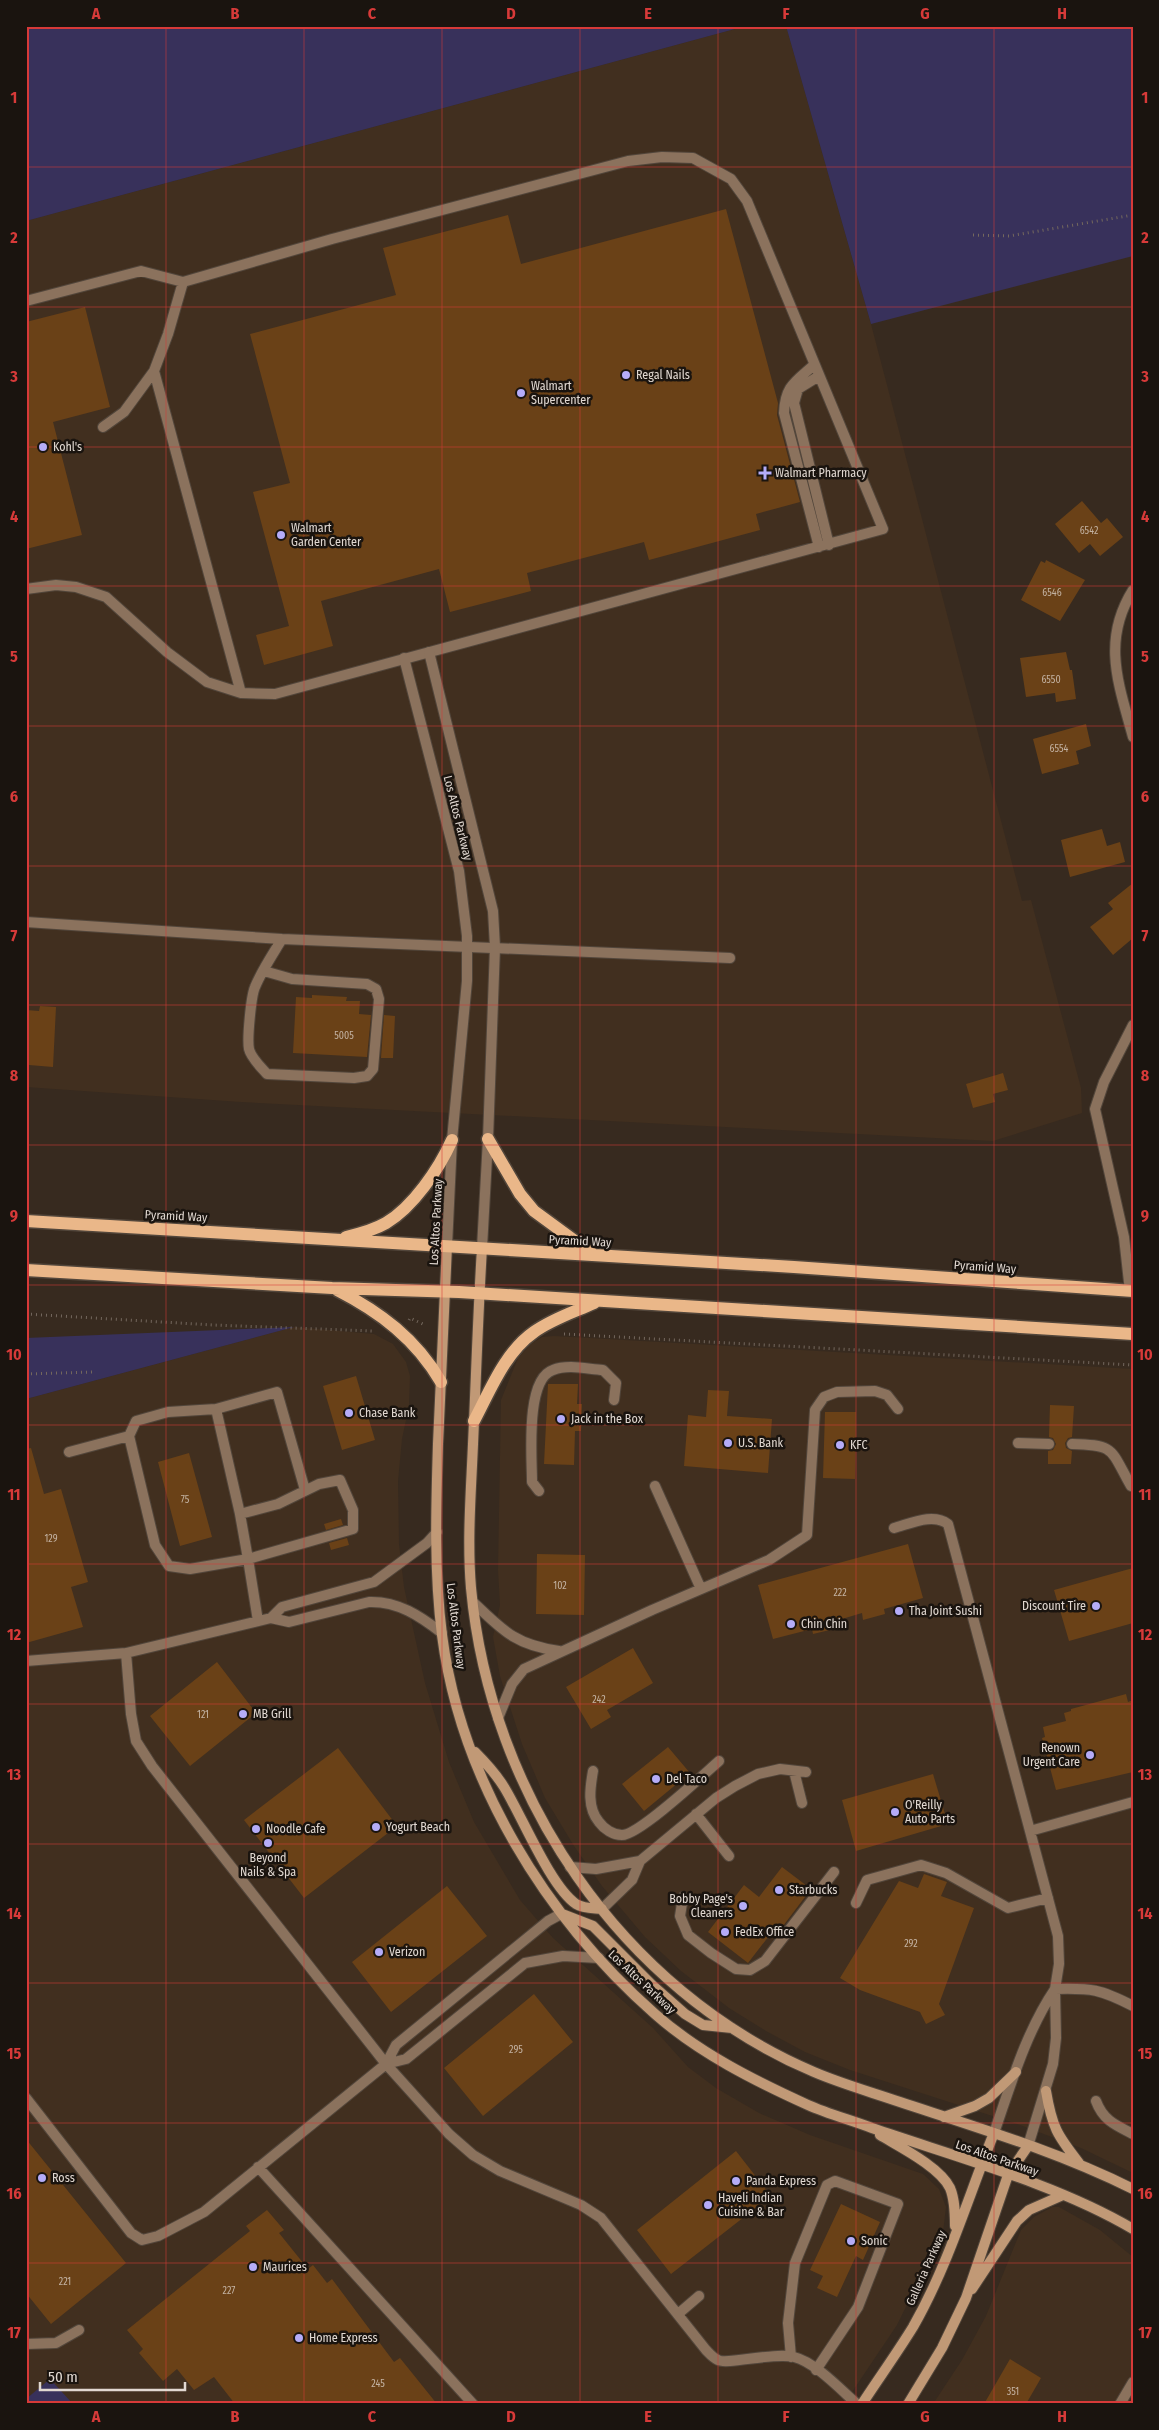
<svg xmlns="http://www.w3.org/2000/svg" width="1159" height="2430" font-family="'Fira Sans Condensed',sans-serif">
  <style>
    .built { fill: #412f1f }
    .green { fill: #38315b }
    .building { fill: #6a4117 }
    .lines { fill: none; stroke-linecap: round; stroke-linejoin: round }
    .lane-casing { stroke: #52463b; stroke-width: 12 }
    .street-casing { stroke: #52463b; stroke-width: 12 }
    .secondary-casing { stroke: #52463b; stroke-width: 12 }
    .primary-casing { stroke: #52463b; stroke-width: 15 }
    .path { stroke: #74685e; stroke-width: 3; stroke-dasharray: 1 4; stroke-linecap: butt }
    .lane { stroke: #8b725d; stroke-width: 10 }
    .street { stroke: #8b725d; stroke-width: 10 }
    .secondary { stroke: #c19976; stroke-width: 10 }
    .primary { stroke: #eab789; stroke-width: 12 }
    .grid { fill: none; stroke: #d73a39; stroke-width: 1; stroke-opacity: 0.55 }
    .poi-dot { fill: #b5acf8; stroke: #1a140f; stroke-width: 2 }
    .labels { text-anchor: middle; stroke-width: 5; stroke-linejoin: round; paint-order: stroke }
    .number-label { font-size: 10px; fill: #c3b2a2 }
    .poi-label { font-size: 12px; fill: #e1d8d1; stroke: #1a140f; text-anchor: start }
    .street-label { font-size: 12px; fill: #e1d8d1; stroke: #1a140f }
    .neatline { fill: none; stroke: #d73a39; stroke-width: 2 }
    .grid-label { font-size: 16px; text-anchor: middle; font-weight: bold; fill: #d73a39 }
  </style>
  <rect width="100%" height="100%" fill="#372a1f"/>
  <path class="built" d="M 746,26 L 786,26 L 871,324 L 1022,901 L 1031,900 L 1081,1088 L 1082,1113 L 993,1141 L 241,1102 L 26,1087 L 26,221 Z
    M 294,1327 L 374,1334 L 393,1344 L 406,1362 L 410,1376 L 409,1406 L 402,1439 L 398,1481 L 399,1544 L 404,1587 L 425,1683 L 449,1762 L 474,1822 L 520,1900 L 553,1938 L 653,2028 L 688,2067 L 716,2088 L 759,2113 L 810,2135 L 923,2174 L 939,2189 L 946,2207 L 943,2232 L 897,2325 L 844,2404 L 26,2404 L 26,1399 Z
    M 554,1336 L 1133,1369 L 1133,2173 L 1081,2148 L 1020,2125 L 850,2070 L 805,2052 L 766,2031 L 729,2008 L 681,1971 L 645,1937 L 602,1886 L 574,1846 L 545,1798 L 522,1744 L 500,1676 L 493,1637 L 500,1605 L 498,1570 L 501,1400 L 518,1358 L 531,1344 L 542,1337 Z
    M 1052,2207 L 1059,2207 L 1100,2230 L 1133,2257 L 1133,2404 L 933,2404 L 962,2360 L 986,2316 L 1021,2230 L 1034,2217 Z"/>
  <path class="green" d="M 26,26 L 746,26 L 26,221 Z
    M 786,26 L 1133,26 L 1133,256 L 871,324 Z
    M 294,1327 L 26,1399 L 26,1338 Z
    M 50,2379 L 73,2404 L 26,2404 L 26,2399 Z"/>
  <path class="building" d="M 726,209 L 778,403 L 777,415 L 800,502 L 756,514 L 760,530 L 649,560 L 644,542 L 527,573 L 531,591 L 450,612 L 439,569 L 321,601 L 333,646 L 264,665 L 256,635 L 289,626 L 253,492 L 290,483 L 250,334 L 396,295 L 383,248 L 508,215 L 521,264 Z
    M 85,307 L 110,407 L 53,422 L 82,535 L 26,549 L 26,322 Z
    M 1082,501 L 1101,523 L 1107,518 L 1123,537 L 1100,556 L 1090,544 L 1079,553 L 1055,524 Z
    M 1046,560 L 1085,580 L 1060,621 L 1021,600 L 1041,561 L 1045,563 Z
    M 1066,652 L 1070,670 L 1072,670 L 1076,699 L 1056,702 L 1055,693 L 1026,697 L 1020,658 Z
    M 1086,724 L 1091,746 L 1076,751 L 1079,764 L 1042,774 L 1033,739 Z
    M 1102,829 L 1107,846 L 1120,842 L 1125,862 L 1070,877 L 1061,840 Z
    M 1133,883 L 1133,938 L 1113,955 L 1090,927 L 1113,909 L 1108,903 Z
    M 312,995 L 347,997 L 346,1001 L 360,1001 L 359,1014 L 371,1015 L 367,1057 L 293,1053 L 296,997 L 312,998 Z
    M 40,1006 L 56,1007 L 53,1067 L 29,1065 L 29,1057 L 26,1057 L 26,1010 L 39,1011 Z
    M 384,1015 L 395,1016 L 393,1058 L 381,1058 Z
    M 1003,1073 L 1008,1090 L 993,1094 L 995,1102 L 973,1108 L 966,1084 Z
    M 356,1376 L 375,1440 L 342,1450 L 323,1386 Z
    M 548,1384 L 578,1384 L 577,1404 L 582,1404 L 581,1431 L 575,1431 L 574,1465 L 544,1464 Z
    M 708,1390 L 729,1391 L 727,1416 L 772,1419 L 768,1473 L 684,1466 L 688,1415 L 706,1417 Z
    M 1050,1405 L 1074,1406 L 1072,1437 L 1068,1438 L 1065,1443 L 1066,1448 L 1072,1451 L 1071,1464 L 1048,1464 L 1048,1451 L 1053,1450 L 1056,1444 L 1053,1438 L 1049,1437 Z
    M 825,1412 L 856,1412 L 855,1479 L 823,1478 Z
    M 31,1448 L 44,1494 L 61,1489 L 88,1582 L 71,1587 L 83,1627 L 26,1643 L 26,1449 Z
    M 189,1453 L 212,1537 L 180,1546 L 158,1462 Z
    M 341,1519 L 343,1525 L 326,1530 L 324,1524 Z
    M 347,1538 L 349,1545 L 331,1550 L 329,1543 Z
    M 908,1544 L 923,1598 L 884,1609 L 885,1614 L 863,1620 L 862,1613 L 832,1622 L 834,1629 L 813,1634 L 812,1629 L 773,1639 L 758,1585 Z
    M 537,1554 L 585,1555 L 584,1615 L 536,1614 Z
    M 1133,1568 L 1133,1623 L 1069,1641 L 1054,1590 Z
    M 633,1648 L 653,1683 L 607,1710 L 611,1717 L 591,1729 L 566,1687 Z
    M 217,1662 L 256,1713 L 190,1766 L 150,1716 Z
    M 1126,1694 L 1128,1702 L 1133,1700 L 1133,1772 L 1056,1790 L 1042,1738 L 1045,1737 L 1043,1727 L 1066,1721 L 1064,1713 L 1071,1711 L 1071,1709 Z
    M 668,1747 L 690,1773 L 644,1811 L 622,1784 Z
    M 338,1748 L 397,1826 L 304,1898 L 244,1820 Z
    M 933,1774 L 948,1824 L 856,1851 L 842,1800 Z
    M 782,1867 L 811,1889 L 783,1926 L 779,1923 L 748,1963 L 708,1932 L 744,1885 L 759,1897 Z
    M 924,1874 L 947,1882 L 941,1896 L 974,1908 L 939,2004 L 945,2015 L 926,2024 L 920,2012 L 860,1990 L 840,1978 L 899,1881 L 918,1888 Z
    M 447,1886 L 487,1936 L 391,2012 L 352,1962 Z
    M 534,1994 L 573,2042 L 483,2116 L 444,2068 Z
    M 26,2139 L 126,2263 L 51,2324 L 26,2293 Z
    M 736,2151 L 771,2196 L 671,2274 L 637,2230 Z
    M 841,2204 L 880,2222 L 863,2260 L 856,2256 L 837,2297 L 817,2288 L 823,2276 L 810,2270 Z
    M 267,2210 L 284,2230 L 279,2233 L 308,2269 L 313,2265 L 327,2283 L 332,2279 L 394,2362 L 400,2358 L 437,2404 L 235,2404 L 214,2377 L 194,2390 L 177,2369 L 163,2381 L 139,2353 L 143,2349 L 127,2330 L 250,2231 L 246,2226 Z
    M 1010,2359 L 1041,2378 L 1026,2404 L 984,2404 Z"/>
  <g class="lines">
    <defs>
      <path id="lane" d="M 26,301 L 141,271 L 183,282
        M 814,365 C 795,382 785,386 784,413 L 819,547
        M 819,376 L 798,389 L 794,403 L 829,545
        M 103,427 L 124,412 L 154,371
        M 26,589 L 56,585 L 76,587 L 106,597 L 167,652 L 207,682 L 241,693 L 275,694 L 883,529 L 747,201 L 731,179 L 693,158 L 662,157 L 628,161 L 332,239 L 183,282 L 168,334 L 154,371 L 241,693
        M 26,922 L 282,939 L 730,958
        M 264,971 L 292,979 L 367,984 L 376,989 L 379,999 L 373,1069 L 367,1076 L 354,1078 L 267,1074 C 261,1067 251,1058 249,1049 C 247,1039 251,996 255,987 C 262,970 273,954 282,939
        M 1130,1291 L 1124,1237 L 1095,1109 L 1104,1082 L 1133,1025
        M 216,1409 L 168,1412 L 136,1421 L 129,1436 L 155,1545 L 169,1566 L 190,1569 L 248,1559 L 240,1514 L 278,1504 L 319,1484 L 340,1480 L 353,1510 L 353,1529 L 248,1559 L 258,1621
        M 1018,1443 L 1049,1444
        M 1072,1444 C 1116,1445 1110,1449 1131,1486
        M 69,1452 L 129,1436
        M 655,1486 L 701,1589
        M 539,1491 L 532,1482 C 532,1458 525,1379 553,1370 C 568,1364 587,1369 603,1370 L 616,1383 L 614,1400
        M 240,1514 L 216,1409 L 277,1392 L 305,1490
        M 894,1528 C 912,1523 933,1513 948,1524 L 1058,1936 L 1059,1964 L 1055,1989 L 1056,2038 L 1053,2064 L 1028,2146
        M 474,1603 C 503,1631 516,1645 559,1651
        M 271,1618 L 282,1607 L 374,1582 L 427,1543 L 437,1532
        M 126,1653 L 131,1714 L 136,1741 L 152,1766 L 386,2064 L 449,2134 L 473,2155 L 500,2171 L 581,2205 L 601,2218 L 706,2350 C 709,2353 713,2358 718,2360 C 727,2365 774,2352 794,2357 C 815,2362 841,2390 857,2404
        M 26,1661 L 126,1653 L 271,1618 L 289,1622 L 369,1602 C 398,1601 420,1616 442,1633
        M 498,1718 L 512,1684 L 524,1669 L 652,1610 L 769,1560 L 807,1535 L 815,1410 L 824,1397 L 837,1392 L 875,1391 L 887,1395 L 898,1409
        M 593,1771 C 590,1788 587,1808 599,1822 C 604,1829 613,1835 622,1835 C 639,1835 703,1775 719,1761
        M 794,1771 L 802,1803
        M 696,1814 L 729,1856
        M 1030,1831 L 1133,1802
        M 570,1867 L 596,1869 L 640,1861 L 716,1798 L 735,1786 L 758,1774 L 780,1769 L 806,1772
        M 683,1897 L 680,1916 L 688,1935 L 711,1953 L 736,1969 L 750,1970 L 765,1961 L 834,1872
        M 856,1903 L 867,1880 L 921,1865 L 946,1873 L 1008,1908 L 1048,1898
        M 602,1909 L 632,1880 L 640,1861
        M 1055,1989 C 1092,1988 1100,1989 1133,2006
        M 386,2064 L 396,2045 L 548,1921 L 561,1914
        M 26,2098 L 131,2233 L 142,2240 L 158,2236 L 204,2212 L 386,2064 L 406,2059 L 525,1963 L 563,1956 L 599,1958
        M 1096,2101 C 1103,2120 1115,2125 1133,2134
        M 994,2133 C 1011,2084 1026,2032 1055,1989
        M 258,2167 L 473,2404
        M 678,2314 L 699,2296
        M 26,2344 L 56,2343 L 79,2330
        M 791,2357 L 788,2323 L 795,2263 L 827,2185 L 835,2181 L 898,2204 L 858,2307 L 816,2370
        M 1120,2404 L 1133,2382"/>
      <path id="street" d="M 1133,590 C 1101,641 1119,685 1133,737
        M 429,652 L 493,911 L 495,947 L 488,1139 L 482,1248
        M 404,658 L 459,871 L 467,936 L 467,981 L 452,1140 L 447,1246"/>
      <path id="secondary" d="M 447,1246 C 444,1312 441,1378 438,1444 C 436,1507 434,1572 442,1635 C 461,1781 546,1918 655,2014 C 699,2053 755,2081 808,2105 C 828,2114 851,2120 872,2128 C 956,2157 1057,2184 1133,2229
        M 482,1248 C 478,1313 476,1379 473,1444 C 471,1492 467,1540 471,1588 C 490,1795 621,1990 814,2072 C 842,2084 871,2092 900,2102 C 979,2128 1059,2152 1133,2189
        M 475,1752 C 486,1763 496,1774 504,1787 C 522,1816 550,1886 576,1904 C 584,1909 594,1908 602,1909
        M 562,1914 L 593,1926 L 652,1985 L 685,2014 L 703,2025 L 732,2028
        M 1046,2091 C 1052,2127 1057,2135 1079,2163
        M 944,2117 L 975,2106 L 989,2098 L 1016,2072
        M 880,2135 C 900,2147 940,2167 950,2188 C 955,2200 955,2214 955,2226
        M 972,2289 L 1017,2221 L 1029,2210 L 1063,2195
        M 862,2404 C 879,2378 897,2353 913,2327 C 948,2266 968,2197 994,2133
        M 908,2404 L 942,2348 L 966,2298 L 1008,2175 L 1028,2146"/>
      <path id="primary" d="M 488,1139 L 520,1194 L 534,1211 L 594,1255
        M 26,1221 L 794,1267 L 1133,1291
        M 346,1237 C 359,1234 374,1230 386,1223 C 413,1207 439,1169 452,1140
        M 26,1270 L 332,1288 L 459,1292 L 1133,1334
        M 337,1290 C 380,1312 416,1339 441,1382
        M 474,1421 C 490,1391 505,1352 534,1332 C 552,1319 574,1312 594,1303"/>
    </defs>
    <use href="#lane" class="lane-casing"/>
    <use href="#street" class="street-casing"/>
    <use href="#secondary" class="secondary-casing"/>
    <use href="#primary" class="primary-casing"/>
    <path class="path" d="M 973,235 L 1009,236 L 1133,215
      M 26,1314 L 213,1325 L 373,1331
      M 409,1320 L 410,1318 L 425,1325
      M 564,1334 L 1133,1365
      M 26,1374 L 93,1372"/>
    <use href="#lane" class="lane"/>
    <use href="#street" class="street"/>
    <use href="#secondary" class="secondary"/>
    <use href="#primary" class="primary"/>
  </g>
  <path class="grid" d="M 166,26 L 166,2404M 304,26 L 304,2404M 442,26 L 442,2404M 580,26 L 580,2404M 718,26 L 718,2404M 856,26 L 856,2404M 994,26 L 994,2404M 26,167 L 1133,167M 26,307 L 1133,307M 26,447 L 1133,447M 26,586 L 1133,586M 26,726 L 1133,726M 26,866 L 1133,866M 26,1005 L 1133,1005M 26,1145 L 1133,1145M 26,1285 L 1133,1285M 26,1425 L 1133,1425M 26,1564 L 1133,1564M 26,1704 L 1133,1704M 26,1844 L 1133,1844M 26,1983 L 1133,1983M 26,2123 L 1133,2123M 26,2263 L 1133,2263"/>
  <g class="poi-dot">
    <circle cx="626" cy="375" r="5"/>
    <circle cx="521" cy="393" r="5"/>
    <circle cx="43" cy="447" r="5"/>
    <path d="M762.5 465.5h5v5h5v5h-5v5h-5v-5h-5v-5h5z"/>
    <circle cx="281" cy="535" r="5"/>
    <circle cx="349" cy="1413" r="5"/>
    <circle cx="561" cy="1419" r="5"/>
    <circle cx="728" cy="1443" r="5"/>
    <circle cx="840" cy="1445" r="5"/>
    <circle cx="1096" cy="1606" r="5"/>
    <circle cx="899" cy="1611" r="5"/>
    <circle cx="791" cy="1624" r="5"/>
    <circle cx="243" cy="1714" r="5"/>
    <circle cx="1090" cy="1755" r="5"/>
    <circle cx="656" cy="1779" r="5"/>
    <circle cx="895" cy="1812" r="5"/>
    <circle cx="376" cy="1827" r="5"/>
    <circle cx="256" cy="1829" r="5"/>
    <circle cx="268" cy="1843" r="5"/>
    <circle cx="779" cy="1890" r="5"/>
    <circle cx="743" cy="1906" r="5"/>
    <circle cx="725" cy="1932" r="5"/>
    <circle cx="379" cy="1952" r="5"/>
    <circle cx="42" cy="2178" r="5"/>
    <circle cx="736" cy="2181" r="5"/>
    <circle cx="708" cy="2205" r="5"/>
    <circle cx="851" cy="2241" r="5"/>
    <circle cx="253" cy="2267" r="5"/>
    <circle cx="299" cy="2338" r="5"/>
  </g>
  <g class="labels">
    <g class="number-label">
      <text x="1089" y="534">6542</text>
      <text x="1052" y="596">6546</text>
      <text x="1051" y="683">6550</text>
      <text x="1059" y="752">6554</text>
      <text x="344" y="1039">5005</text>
      <text x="185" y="1503">75</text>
      <text x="51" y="1542">129</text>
      <text x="560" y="1589">102</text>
      <text x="840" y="1596">222</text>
      <text x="599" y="1703">242</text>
      <text x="203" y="1718">121</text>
      <text x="911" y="1947">292</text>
      <text x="516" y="2053">295</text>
      <text x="65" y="2285">221</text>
      <text x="229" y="2294">227</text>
      <text x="378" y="2387">245</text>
      <text x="1013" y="2395">351</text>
    </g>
    <g class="poi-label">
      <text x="636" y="379">Regal Nails</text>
      <text x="531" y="390">Walmart<tspan x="531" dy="14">Supercenter</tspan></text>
      <text x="53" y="451">Kohl's</text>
      <text x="775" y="477">Walmart Pharmacy</text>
      <text x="291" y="532">Walmart<tspan x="291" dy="14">Garden Center</tspan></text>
      <text x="359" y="1417">Chase Bank</text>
      <text x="571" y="1423">Jack in the Box</text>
      <text x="738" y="1447">U.S. Bank</text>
      <text x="850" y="1449">KFC</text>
      <text x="1086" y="1610" text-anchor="end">Discount Tire</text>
      <text x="909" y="1615">Tha Joint Sushi</text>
      <text x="801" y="1628">Chin Chin</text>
      <text x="253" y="1718">MB Grill</text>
      <text x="1080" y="1752" text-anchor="end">Renown<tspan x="1080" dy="14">Urgent Care</tspan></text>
      <text x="666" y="1783">Del Taco</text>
      <text x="905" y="1809">O'Reilly<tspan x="905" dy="14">Auto Parts</tspan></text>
      <text x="386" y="1831">Yogurt Beach</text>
      <text x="266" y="1833">Noodle Cafe</text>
      <text x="268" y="1862" text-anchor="middle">Beyond<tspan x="268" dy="14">Nails &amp; Spa</tspan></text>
      <text x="789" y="1894">Starbucks</text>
      <text x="733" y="1903" text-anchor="end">Bobby Page's<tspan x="733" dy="14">Cleaners</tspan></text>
      <text x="735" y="1936">FedEx Office</text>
      <text x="389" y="1956">Verizon</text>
      <text x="52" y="2182">Ross</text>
      <text x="746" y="2185">Panda Express</text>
      <text x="718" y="2202">Haveli Indian<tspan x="718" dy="14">Cuisine &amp; Bar</tspan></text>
      <text x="861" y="2245">Sonic</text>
      <text x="263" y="2271">Maurices</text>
      <text x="309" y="2342">Home Express</text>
    </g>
    <g class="street-label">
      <text transform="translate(458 818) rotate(76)" y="4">Los Altos Parkway</text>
      <text transform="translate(176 1216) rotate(3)" y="4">Pyramid Way</text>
      <text transform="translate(436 1222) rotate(-87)" y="4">Los Altos Parkway</text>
      <text transform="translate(580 1241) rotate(3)" y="4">Pyramid Way</text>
      <text transform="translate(985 1267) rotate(4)" y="4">Pyramid Way</text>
      <text transform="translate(456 1626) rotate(83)" y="4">Los Altos Parkway</text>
      <text transform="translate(642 1982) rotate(43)" y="4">Los Altos Parkway</text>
      <text transform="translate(997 2158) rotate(19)" y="4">Los Altos Parkway</text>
      <text transform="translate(926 2268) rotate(-66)" y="4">Galleria Parkway</text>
    </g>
  </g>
  <rect width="1159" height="2430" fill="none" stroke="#1a140f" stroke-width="55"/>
  <path d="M40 2382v8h145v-8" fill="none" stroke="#e1d8d1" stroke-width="2.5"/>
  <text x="48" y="2382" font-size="15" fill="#e1d8d1" stroke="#1a140f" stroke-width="4" paint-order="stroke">50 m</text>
  <rect x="28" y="28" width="1104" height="2374" class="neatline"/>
  <g class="grid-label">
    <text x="96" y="19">A</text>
    <text x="235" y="19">B</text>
    <text x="372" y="19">C</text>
    <text x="511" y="19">D</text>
    <text x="648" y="19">E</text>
    <text x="786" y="19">F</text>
    <text x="925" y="19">G</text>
    <text x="1062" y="19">H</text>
    <text x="14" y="103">1</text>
    <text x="1145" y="103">1</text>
    <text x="14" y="243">2</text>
    <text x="1145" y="243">2</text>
    <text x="14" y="382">3</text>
    <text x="1145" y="382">3</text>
    <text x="14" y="522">4</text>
    <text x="1145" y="522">4</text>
    <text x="14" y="662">5</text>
    <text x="1145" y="662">5</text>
    <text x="14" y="802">6</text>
    <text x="1145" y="802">6</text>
    <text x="14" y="941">7</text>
    <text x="1145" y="941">7</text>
    <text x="14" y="1081">8</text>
    <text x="1145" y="1081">8</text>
    <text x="14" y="1221">9</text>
    <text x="1145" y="1221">9</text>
    <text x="14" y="1360">10</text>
    <text x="1145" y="1360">10</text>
    <text x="14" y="1500">11</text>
    <text x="1145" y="1500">11</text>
    <text x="14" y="1640">12</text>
    <text x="1145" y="1640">12</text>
    <text x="14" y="1780">13</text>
    <text x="1145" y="1780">13</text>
    <text x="14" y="1919">14</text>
    <text x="1145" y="1919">14</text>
    <text x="14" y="2059">15</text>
    <text x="1145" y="2059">15</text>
    <text x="14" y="2199">16</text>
    <text x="1145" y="2199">16</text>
    <text x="14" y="2338">17</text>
    <text x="1145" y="2338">17</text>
    <text x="96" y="2422">A</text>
    <text x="235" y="2422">B</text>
    <text x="372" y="2422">C</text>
    <text x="511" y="2422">D</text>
    <text x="648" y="2422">E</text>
    <text x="786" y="2422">F</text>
    <text x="925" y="2422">G</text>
    <text x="1062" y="2422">H</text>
  </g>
</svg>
